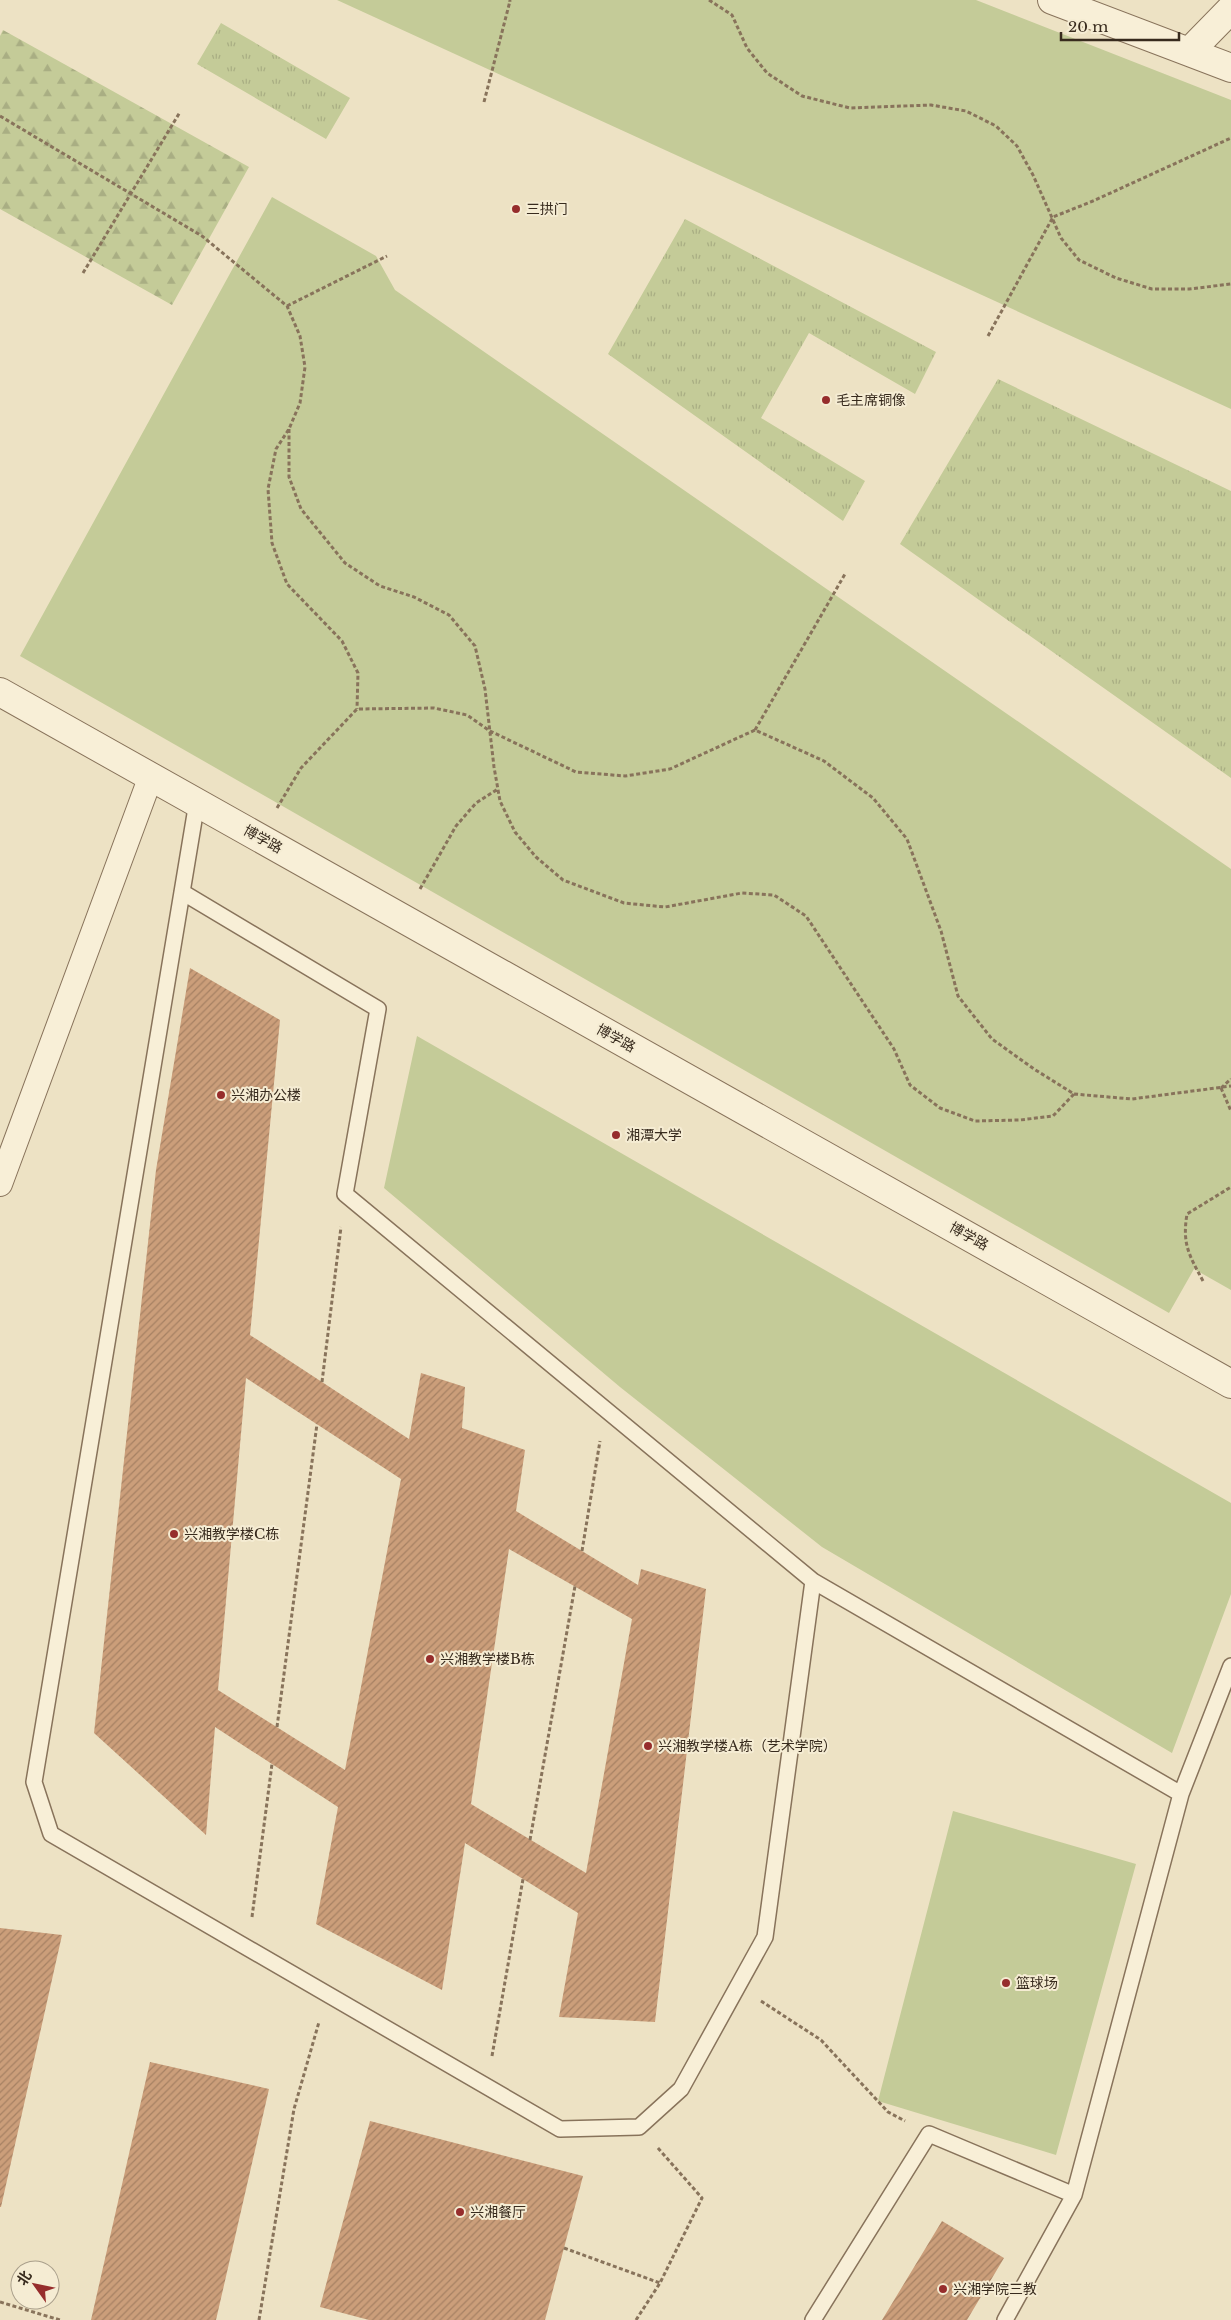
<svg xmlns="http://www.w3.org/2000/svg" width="1231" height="2320" font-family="'Libre Baskerville','Noto Sans SC',serif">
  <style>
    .grass { fill: url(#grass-tufts) }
    .forest { fill: url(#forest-firs) }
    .green { fill: #c4cb98 }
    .building { fill: url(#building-hatch); fill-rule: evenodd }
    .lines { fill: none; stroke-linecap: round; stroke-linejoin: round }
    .service-casing { stroke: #88735b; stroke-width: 18 }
    .pedestrian-casing { stroke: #88735b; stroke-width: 26 }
    .minor-casing { stroke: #88735b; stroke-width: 30 }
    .path { stroke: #88735b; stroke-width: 3; stroke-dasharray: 4 2.5; stroke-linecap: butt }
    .service { stroke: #f8efd7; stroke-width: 15 }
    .pedestrian { stroke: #f8efd7; stroke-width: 24 }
    .minor { stroke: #f8efd7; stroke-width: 28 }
    .poi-dot { fill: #962d2c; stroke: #f5ecd3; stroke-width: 2 }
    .labels { text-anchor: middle; stroke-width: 4; stroke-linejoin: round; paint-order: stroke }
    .poi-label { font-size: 14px; fill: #382b1e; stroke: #f5ecd3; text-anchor: start }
    .street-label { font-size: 14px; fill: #382b1e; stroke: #f5ecd3 }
  </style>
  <defs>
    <pattern id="grass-tufts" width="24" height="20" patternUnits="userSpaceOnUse" patternTransform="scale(1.25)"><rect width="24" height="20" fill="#c4cb98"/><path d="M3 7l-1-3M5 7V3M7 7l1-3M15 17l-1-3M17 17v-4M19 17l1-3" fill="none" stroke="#a9ae83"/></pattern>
    <pattern id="forest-firs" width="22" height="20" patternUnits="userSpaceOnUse" patternTransform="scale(1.25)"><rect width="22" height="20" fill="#c4cb98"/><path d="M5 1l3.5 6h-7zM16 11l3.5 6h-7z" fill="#a9ae83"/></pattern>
    <pattern id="building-hatch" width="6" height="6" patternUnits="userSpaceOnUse" patternTransform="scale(1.25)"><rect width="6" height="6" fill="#cb9e7a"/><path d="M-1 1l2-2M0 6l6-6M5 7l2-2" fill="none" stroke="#a68163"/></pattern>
  </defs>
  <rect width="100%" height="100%" fill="#ede2c4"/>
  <path class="grass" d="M 221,23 L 350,98 L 326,139 L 197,64 Z
    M 685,219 L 936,352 L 915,394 L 809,333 L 761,418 L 865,481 L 843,521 L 608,354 Z
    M 998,379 L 1231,491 L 1231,778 L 900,544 Z"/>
  <path class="forest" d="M 3,30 L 249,167 L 172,305 L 0,209 L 0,36 Z"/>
  <path class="green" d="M 337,0 L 976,0 L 1231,100 L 1231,409 Z
    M 272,197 L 376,256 L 395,290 L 1231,869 L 1231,1290 L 1194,1269 L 1169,1313 L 20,656 Z
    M 417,1036 L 1231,1503 L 1231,1594 L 1172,1753 L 822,1547 L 620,1387 L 384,1188 Z
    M 953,1811 L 1136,1864 L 1056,2155 L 878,2101 Z"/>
  <path class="building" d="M 190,968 L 280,1020 L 250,1335 L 409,1439 L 421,1373 L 465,1387 L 462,1428 L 525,1450 L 516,1511 L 638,1585 L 641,1569 L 706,1589 L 655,2022 L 559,2017 L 578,1913 L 465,1843 L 442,1990 L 316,1924 L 338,1807 L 215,1727 L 206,1835 L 94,1733 L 156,1170 ZM 246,1378 L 401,1479 L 345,1770 L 218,1690 ZM 509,1549 L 632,1619 L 586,1873 L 471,1804 Z
    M 0,1928 L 62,1935 L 1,2207 L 0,2207 Z
    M 150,2062 L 269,2089 L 216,2320 L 91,2320 Z
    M 370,2121 L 583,2176 L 545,2320 L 369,2320 L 320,2307 Z
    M 942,2221 L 1004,2258 L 967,2320 L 882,2320 Z"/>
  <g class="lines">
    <defs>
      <path id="service" d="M 197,802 L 34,1782 L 51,1834 L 560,2129 L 639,2127 L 681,2089 L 765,1937 L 813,1581
        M 182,892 L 378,1009 L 345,1194 L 813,1581 L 1181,1794 L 1074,2195 L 1005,2320
        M 1181,1794 L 1231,1666
        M 813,2320 L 929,2134 L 1074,2195"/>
      <path id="pedestrian" d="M 0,1184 L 151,776"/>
      <path id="minor" d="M 1052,0 L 1189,52 L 1231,9
        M 1189,52 L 1231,68
        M 0,692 L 1231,1384"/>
    </defs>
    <use href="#service" class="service-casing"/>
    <use href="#pedestrian" class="pedestrian-casing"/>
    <use href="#minor" class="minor-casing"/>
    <path class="path" d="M 709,0 L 732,15 L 747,48 L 767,73 L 802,96 L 850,108 L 931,105 L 966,111 L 996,126 L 1017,146 L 1033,175 L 1061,238 L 1079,260 L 1116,278 L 1152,289 L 1189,289 L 1231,284
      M 484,102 L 510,1 L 509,0
      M 0,116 L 202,236 L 287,306 L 300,336 L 305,367 L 300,403 L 289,429 L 276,449 L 268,489 L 272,543 L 287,584 L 342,641 L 358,673 L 357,709
      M 83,273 L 180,112
      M 287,306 L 387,256
      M 988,336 L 1053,217 L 1093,201 L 1231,138
      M 289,429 L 289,477 L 301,509 L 345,563 L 380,586 L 414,597 L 449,615 L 475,646 L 485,689 L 494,767 L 500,801 L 515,832 L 536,857 L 563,880 L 624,903 L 665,907 L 742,893 L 774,895 L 806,916 L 894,1049 L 910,1085 L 940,1108 L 975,1121 L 1020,1120 L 1053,1116 L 1074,1094
      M 755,730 L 845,574
      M 277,808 L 301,768 L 357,709 L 434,708 L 467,715 L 490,731 L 576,772 L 625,776 L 670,769 L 755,730 L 824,761 L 873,798 L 907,839 L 941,931 L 958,996 L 992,1039 L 1034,1069 L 1074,1094 L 1132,1099 L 1231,1086
      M 420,889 L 456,826 L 476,803 L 498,789
      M 1221,1088 L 1231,1111
      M 1221,1088 L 1231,1079
      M 1203,1281 C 1189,1255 1182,1244 1187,1214 L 1231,1187
      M 322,1382 L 341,1227
      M 582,1551 L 600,1441
      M 277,1727 L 317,1424
      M 530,1840 L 575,1586
      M 252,1917 L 272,1764
      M 761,2001 L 821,2040 L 888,2112 L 905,2121
      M 492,2056 L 523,1879
      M 564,2248 L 660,2283
      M 0,2302 L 60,2320
      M 259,2320 L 294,2109 L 319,2022
      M 636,2320 L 660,2283 L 702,2198 L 657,2147"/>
    <use href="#service" class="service"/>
    <use href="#pedestrian" class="pedestrian"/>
    <use href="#minor" class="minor"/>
  </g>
  <g class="poi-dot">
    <circle cx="516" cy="209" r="5"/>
    <circle cx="826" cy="400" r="5"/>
    <circle cx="221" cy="1095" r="5"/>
    <circle cx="616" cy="1135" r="5"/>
    <circle cx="174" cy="1534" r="5"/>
    <circle cx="430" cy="1659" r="5"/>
    <circle cx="648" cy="1746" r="5"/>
    <circle cx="1006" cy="1983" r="5"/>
    <circle cx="460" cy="2212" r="5"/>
    <circle cx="943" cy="2289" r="5"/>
  </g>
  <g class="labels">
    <g class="poi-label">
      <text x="526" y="214">三拱门</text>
      <text x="836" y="405">毛主席铜像</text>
      <text x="231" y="1100">兴湘办公楼</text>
      <text x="626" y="1140">湘潭大学</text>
      <text x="184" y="1539">兴湘教学楼C栋</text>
      <text x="440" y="1664">兴湘教学楼B栋</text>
      <text x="658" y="1751">兴湘教学楼A栋（艺术学院）</text>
      <text x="1016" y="1988">篮球场</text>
      <text x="470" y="2217">兴湘餐厅</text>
      <text x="953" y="2294">兴湘学院三教</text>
    </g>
    <g class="street-label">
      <text transform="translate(263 839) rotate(29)" y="5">博学路</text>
      <text transform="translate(616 1038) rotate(29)" y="5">博学路</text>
      <text transform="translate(969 1236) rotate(29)" y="5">博学路</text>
    </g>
  </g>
  <g transform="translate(35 2285) rotate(303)"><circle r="24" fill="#f5ecd3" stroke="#a99f8b"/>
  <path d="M0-4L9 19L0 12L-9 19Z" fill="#962d2c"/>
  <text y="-8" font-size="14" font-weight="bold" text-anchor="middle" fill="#382b1e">北</text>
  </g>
  <path d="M1061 32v8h118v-8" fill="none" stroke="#382b1e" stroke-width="2.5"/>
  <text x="1068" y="32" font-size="15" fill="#382b1e" stroke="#f5ecd3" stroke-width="4" paint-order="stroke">20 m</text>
</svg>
